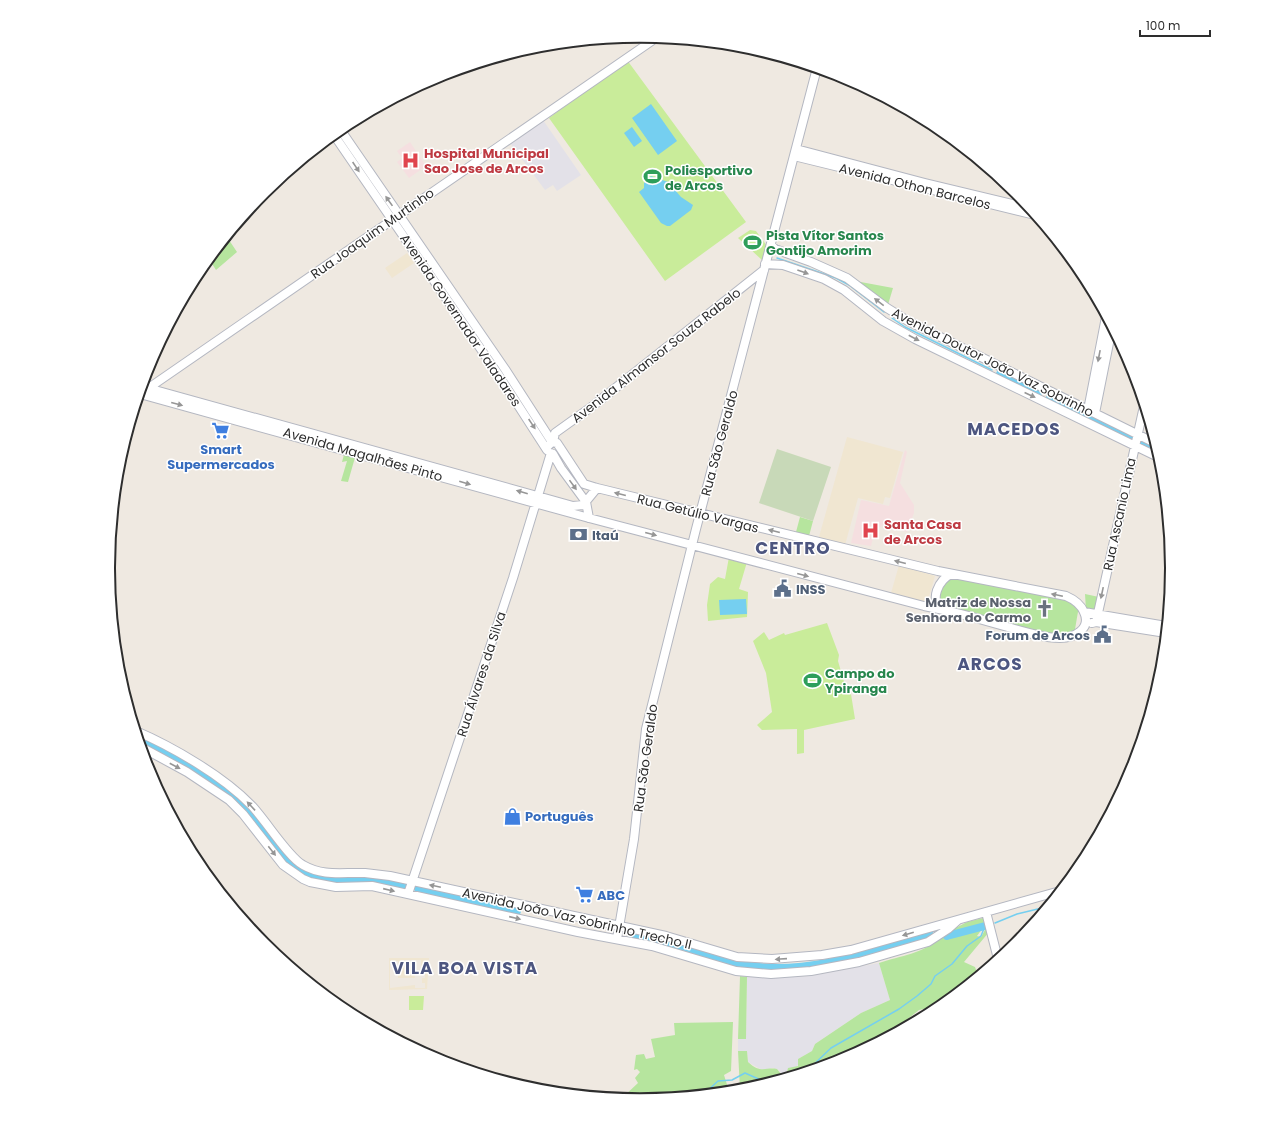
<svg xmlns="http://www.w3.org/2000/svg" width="1280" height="1136" font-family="Poppins,sans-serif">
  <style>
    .industrial { fill: #e3e1e8 }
    .education { fill: #f0e6d1; fill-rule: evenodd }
    .medical { fill: #f5dfe0 }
    .green { fill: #b6e59e }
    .cemetery { fill: #c8d9b8 }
    .pitch { fill: #c9ec9a }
    .water { fill: #75cff0 }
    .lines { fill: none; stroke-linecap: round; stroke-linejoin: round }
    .stream { stroke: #75cff0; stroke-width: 1.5 }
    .river { stroke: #75cff0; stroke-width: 8 }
    .secondary-casing { stroke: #b4b7c1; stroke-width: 10 }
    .secondary { stroke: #fff; stroke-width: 8 }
    .oneway { fill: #969696 }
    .labels { text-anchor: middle; stroke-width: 3; stroke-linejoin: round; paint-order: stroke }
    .health-label { font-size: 13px; font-weight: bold; fill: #be3a42; stroke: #fff; text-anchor: start }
    .leisure-label { font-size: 13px; font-weight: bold; fill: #27864d; stroke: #fff; text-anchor: start }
    .street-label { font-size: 13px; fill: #2e2e2e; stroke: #fff }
    .shop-label { font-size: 13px; font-weight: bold; fill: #366cbe; stroke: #fff; text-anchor: start }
    .service-label { font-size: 13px; font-weight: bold; fill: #4e5e75; stroke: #fff; text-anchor: start }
    .worship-label { font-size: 13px; font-weight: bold; fill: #5b616d; stroke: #fff; text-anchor: end }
    .district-label { font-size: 17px; font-weight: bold; letter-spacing: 1px; fill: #4d5680; stroke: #fff }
    .rim { fill: none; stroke: #2e2e2e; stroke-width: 2 }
  </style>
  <rect width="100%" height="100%" fill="#efe9e1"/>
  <path class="industrial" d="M 543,120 L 581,175 L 557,191 L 553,185 L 545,190 L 510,143 Z
    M 879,963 L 890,1000 L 861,1013 L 815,1044 L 812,1051 L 798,1059 L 799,1063 L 796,1068 L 790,1068 L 782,1075 L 779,1070 L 773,1068 L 762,1070 L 748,1062 L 747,1051 L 738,1051 L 738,1039 L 746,1039 L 747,977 L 791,977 L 811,976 Z"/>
  <path class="education" d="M 407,253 L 414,263 L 392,278 L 385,268 Z
    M 847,437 L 903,452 L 890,498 L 885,497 L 883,504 L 858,498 L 845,545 L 819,537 Z
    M 899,565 L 935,576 L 927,604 L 891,593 Z
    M 389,958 L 429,958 L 427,989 L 389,990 ZM 401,960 L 421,960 L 421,974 L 425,974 L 425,978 L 422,978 L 422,983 L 425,983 L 425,988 L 415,988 L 415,985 L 390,988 L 390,961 L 398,961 L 398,978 L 415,978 L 414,966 L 401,966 Z"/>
  <path class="medical" d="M 410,142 L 426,166 L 409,178 L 397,162 L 402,158 L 397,151 Z
    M 905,450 L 907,452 L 900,483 L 914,505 L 914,513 L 907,532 L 882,525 L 881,527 L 876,527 L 871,546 L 851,543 L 861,500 L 889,506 Z"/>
  <path class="green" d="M 227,237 L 237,252 L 216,270 L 209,259 Z
    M 850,280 L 893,288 L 887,308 Z
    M 345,451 L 356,454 L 348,482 L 341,481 L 347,461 L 342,462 Z
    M 800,517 L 813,521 L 809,536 L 796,532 Z
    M 949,576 L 1060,596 L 1079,606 L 1074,635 L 1059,638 L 938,605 L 942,582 Z
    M 1085,594 L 1099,597 L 1097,611 L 1086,610 Z
    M 983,918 L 985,923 L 948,934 L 944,934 L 967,922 Z
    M 988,928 L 989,932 L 964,962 L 975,967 L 978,975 L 942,1005 L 919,1010 L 884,1038 L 843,1060 L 740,1090 L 738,1051 L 747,1051 L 748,1062 C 761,1074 765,1067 777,1069 L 782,1075 L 787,1072 L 788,1068 L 798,1066 L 798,1059 L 812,1051 L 815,1044 L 861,1013 L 890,1000 L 879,963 C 900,956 925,953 941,937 L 950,938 L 982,929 L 977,936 L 981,937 L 985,930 Z
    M 740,976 L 747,977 L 746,1039 L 738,1039 Z
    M 733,1022 L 731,1071 L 724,1075 L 729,1091 L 640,1100 L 622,1098 L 638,1083 L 635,1078 L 640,1072 L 637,1069 L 634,1070 L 636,1055 L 644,1054 L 646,1059 L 655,1057 L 651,1039 L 675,1035 L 674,1023 Z"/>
  <path class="cemetery" d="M 777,449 L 831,467 L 813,521 L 759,503 Z"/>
  <path class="pitch" d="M 627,60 L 746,222 L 665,281 L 549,118 Z
    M 750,230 L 756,231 L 767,246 L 762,260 L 738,238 Z
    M 729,557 L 747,562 L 739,589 L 748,592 L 747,617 L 708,621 L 707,605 L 710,584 L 718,577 L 725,579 Z
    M 827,623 L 839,655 L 838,661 L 847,692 L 851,694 L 855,719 L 804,730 L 804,753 L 797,754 L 797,729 L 762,730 L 757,725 L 772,712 L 766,673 L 753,641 L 764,632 L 769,640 L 784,633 L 785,635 Z
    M 409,996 L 424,996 L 423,1010 L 409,1010 Z"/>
  <path class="water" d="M 651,104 L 677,141 L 658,155 L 632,118 Z
    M 632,127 L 642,141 L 634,147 L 624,133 Z
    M 651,176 L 668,182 L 681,197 L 693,205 L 691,210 L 670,226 L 667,226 L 661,223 L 639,192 L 644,188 L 644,183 Z
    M 746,599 L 747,614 L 720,615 L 719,600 Z"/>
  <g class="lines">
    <path class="stream" d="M 777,258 L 836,278 L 849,285 L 884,312
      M 892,318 L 905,327 L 992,370
      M 995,923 L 1017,914 L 1046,907
      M 808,1070 L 831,1048 L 899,1009 L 917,996 L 931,984 L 935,976 L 952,964 L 967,946 L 981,936 L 985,926
      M 704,1094 L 718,1081 L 732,1080 L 745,1073 L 763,1081 L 764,1084"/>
    <path class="river" d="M 1000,374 L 1038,393
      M 1050,398 L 1132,437
      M 1143,443 L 1157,450
      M 139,739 C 177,755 217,778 246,808 C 262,823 274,843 288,861 C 302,874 325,881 344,881 C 354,881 363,878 372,878 C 383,879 394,883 405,885
      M 418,888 L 517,911
      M 632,934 C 645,937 658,939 671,943 C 697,950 723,961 750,966 C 808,975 875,951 930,935
      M 947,936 L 985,926"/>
    <defs>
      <path id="secondary" d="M 340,129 L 505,369 L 552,442
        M 334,135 L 498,374 L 547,450
        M 796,149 L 925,183 L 1029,208
        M 794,156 L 1035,215
        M 771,245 L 775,249 L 811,262 L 847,278 L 887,308 L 908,321 L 1155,443
        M 765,264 L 783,265 L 824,279 L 844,290 L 883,321 L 915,339 L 1160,458
        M 144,387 L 573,506 L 583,505 L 597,488
        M 140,394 L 589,518 L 924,606 C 951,611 977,618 1004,626 C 1022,631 1041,638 1060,638 C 1074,638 1092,629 1084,612 C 1081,605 1073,599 1066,596 L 938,571 L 597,488 L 584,484 L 557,443 L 552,442 L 547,447
        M 140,394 L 656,38
        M 1088,410 L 1106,317
        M 1095,413 L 1112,328
        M 553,442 L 555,433 L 594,405 L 764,270
        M 553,454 L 561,468 L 586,502 L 589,518
        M 943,609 C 928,602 939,578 952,574
        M 1084,612 L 1166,626
        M 1096,622 L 1144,406
        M 1092,623 L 1096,622 L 1166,633
        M 136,731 C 173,747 223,776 251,805 C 265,819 288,857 303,865 C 324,877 343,872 365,873 C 373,874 382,875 390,876 L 666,936 L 737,957 L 772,959 L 822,955 L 851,950 L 1060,891
        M 141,747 L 187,772 L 229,800 L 243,814 L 283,865 L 303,879 L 310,882 L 336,887 L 372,886 L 578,932 L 652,946 L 736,971 L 771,974 L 811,971 L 859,962 L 928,942 L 948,929 L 958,920
        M 408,894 L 513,578 L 551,453
        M 986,912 L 998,959
        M 617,939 L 634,839 L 646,729 L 696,529 L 817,68"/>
    </defs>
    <use href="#secondary" class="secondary-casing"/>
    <use href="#secondary" class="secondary"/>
  </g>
  <defs><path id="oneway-solid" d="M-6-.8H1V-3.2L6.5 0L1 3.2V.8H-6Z"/></defs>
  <g class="oneway">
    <use href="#oneway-solid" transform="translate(356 167) rotate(56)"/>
    <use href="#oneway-solid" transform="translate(389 201) rotate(-125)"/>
    <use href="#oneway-solid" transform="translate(803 272) rotate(20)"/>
    <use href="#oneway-solid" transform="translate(879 302) rotate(-142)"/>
    <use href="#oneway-solid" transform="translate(914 338) rotate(28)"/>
    <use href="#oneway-solid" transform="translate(1099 356) rotate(101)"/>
    <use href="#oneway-solid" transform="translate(1030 395) rotate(25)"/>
    <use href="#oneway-solid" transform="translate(177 404) rotate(15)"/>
    <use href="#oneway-solid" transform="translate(532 424) rotate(56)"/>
    <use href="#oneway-solid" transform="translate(465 483) rotate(16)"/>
    <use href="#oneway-solid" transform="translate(573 485) rotate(54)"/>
    <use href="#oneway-solid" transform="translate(522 492) rotate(-164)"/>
    <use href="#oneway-solid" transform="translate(620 494) rotate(-166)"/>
    <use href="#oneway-solid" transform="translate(774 531) rotate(-166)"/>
    <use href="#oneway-solid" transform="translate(651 534) rotate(15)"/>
    <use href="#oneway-solid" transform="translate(900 562) rotate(-166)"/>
    <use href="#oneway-solid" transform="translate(803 575) rotate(15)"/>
    <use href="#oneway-solid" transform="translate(1102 593) rotate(102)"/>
    <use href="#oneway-solid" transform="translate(1057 595) rotate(-168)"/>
    <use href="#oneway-solid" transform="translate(175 766) rotate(28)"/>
    <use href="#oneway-solid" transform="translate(251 806) rotate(-133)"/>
    <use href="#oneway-solid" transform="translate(272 851) rotate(52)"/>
    <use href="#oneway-solid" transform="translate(435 886) rotate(-168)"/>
    <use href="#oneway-solid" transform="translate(389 890) rotate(13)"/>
    <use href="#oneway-solid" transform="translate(515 918) rotate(13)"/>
    <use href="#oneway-solid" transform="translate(908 934) rotate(164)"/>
    <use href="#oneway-solid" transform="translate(781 959) rotate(176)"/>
  </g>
  <defs>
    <symbol id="hospital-bare" viewBox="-9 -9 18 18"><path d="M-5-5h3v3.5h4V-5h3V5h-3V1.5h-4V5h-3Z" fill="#e0444e" stroke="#fff" stroke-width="2.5" paint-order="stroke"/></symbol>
    <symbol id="stadium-bare" viewBox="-9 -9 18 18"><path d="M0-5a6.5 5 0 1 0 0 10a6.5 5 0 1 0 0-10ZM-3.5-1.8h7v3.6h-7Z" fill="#2e9e5b" stroke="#fff" stroke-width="2.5" paint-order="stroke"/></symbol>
    <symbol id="supermarket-bare" viewBox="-9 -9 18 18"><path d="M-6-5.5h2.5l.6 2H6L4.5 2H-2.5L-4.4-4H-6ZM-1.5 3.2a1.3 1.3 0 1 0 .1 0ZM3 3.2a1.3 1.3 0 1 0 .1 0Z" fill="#3f7fe0" stroke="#fff" stroke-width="2.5" paint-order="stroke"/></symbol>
    <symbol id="bank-bare" viewBox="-9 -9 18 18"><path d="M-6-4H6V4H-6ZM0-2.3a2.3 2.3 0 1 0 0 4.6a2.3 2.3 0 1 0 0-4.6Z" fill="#5c6f8a" stroke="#fff" stroke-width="2.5" paint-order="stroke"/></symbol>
    <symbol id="civic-bare" viewBox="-9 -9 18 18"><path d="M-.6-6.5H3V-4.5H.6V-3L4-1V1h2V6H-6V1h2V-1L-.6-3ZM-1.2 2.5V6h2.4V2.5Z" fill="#5c6f8a" stroke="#fff" stroke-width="2.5" paint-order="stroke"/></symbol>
    <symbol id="church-bare" viewBox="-9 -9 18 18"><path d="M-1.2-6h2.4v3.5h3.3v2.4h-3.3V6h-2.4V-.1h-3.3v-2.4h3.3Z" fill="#6b7280" stroke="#fff" stroke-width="2.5" paint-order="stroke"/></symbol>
    <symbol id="shop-bare" viewBox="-9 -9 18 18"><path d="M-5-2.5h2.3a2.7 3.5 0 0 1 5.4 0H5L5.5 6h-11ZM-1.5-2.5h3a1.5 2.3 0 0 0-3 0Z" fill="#3f7fe0" stroke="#fff" stroke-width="2.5" paint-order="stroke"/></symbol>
  </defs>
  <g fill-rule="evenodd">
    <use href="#hospital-bare" x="398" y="148" width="25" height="25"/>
    <use href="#stadium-bare" x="640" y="164" width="25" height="25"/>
    <use href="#stadium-bare" x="740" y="230" width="25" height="25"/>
    <use href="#supermarket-bare" x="208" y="418" width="25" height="25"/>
    <use href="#hospital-bare" x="858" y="518" width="25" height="25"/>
    <use href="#bank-bare" x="566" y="522" width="25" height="25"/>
    <use href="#civic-bare" x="770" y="576" width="25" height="25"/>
    <use href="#church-bare" x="1032" y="596" width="25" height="25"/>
    <use href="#civic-bare" x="1090" y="622" width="25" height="25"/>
    <use href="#stadium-bare" x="800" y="668" width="25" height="25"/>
    <use href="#shop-bare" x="500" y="804" width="25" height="25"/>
    <use href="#supermarket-bare" x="572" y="882" width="25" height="25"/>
  </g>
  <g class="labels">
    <g class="health-label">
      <text x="424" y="158">Hospital Municipal<tspan x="424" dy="15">Sao Jose de Arcos</tspan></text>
      <text x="884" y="529">Santa Casa<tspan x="884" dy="15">de Arcos</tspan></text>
    </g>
    <g class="leisure-label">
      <text x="665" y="175">Poliesportivo<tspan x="665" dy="15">de Arcos</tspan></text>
      <text x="766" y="240">Pista Vítor Santos<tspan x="766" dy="15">Gontijo Amorim</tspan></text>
      <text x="825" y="678">Campo do<tspan x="825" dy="15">Ypiranga</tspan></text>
    </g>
    <g class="street-label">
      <text transform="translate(915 186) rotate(14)" y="5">Avenida Othon Barcelos</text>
      <text transform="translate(372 233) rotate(-35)" y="5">Rua Joaquim Murtinho</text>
      <text transform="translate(461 320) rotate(56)" y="5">Avenida Governador Valadares</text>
      <text transform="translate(656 355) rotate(-38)" y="5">Avenida Almansor Souza Rabelo</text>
      <text transform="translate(993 362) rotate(27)" y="5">Avenida Doutor João Vaz Sobrinho</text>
      <text transform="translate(719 443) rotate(-75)" y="5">Rua São Geraldo</text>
      <text transform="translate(363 454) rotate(16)" y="5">Avenida Magalhães Pinto</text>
      <text transform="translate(698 513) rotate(14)" y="5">Rua Getúlio Vargas</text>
      <text transform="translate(1119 514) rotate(-78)" y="5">Rua Ascanio Lima</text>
      <text transform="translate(481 674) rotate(-72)" y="5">Rua Álvares da Silva</text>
      <text transform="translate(645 758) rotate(-82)" y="5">Rua São Geraldo</text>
      <text transform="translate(577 918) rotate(13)" y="5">Avenida João Vaz Sobrinho Trecho II</text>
    </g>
    <g class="shop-label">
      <text x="221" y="454" text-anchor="middle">Smart<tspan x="221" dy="15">Supermercados</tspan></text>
      <text x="525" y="821">Português</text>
      <text x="597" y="900">ABC</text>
    </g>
    <g class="service-label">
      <text x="592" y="540">Itaú</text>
      <text x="796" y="594">INSS</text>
      <text x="1090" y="640" text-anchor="end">Forum de Arcos</text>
    </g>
    <g class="worship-label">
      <text x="1031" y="607">Matriz de Nossa<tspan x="1031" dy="15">Senhora do Carmo</tspan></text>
    </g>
    <g class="district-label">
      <text x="1014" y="435">MACEDOS</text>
      <text x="793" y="554">CENTRO</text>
      <text x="990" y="670">ARCOS</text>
      <text x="465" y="974">VILA BOA VISTA</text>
    </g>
  </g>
  <path d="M0 0H1280V1136H0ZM115 568a525 525 0 1 1 1050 0a525 525 0 1 1-1050 0Z" fill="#fff" fill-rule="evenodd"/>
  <path class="rim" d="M115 568a525 525 0 1 1 1050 0a525 525 0 1 1-1050 0Z"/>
  <path d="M1140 30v6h70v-6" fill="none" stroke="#2e2e2e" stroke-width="2"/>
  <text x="1146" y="30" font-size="12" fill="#2e2e2e" stroke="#ffffff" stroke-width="3" paint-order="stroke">100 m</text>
</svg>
